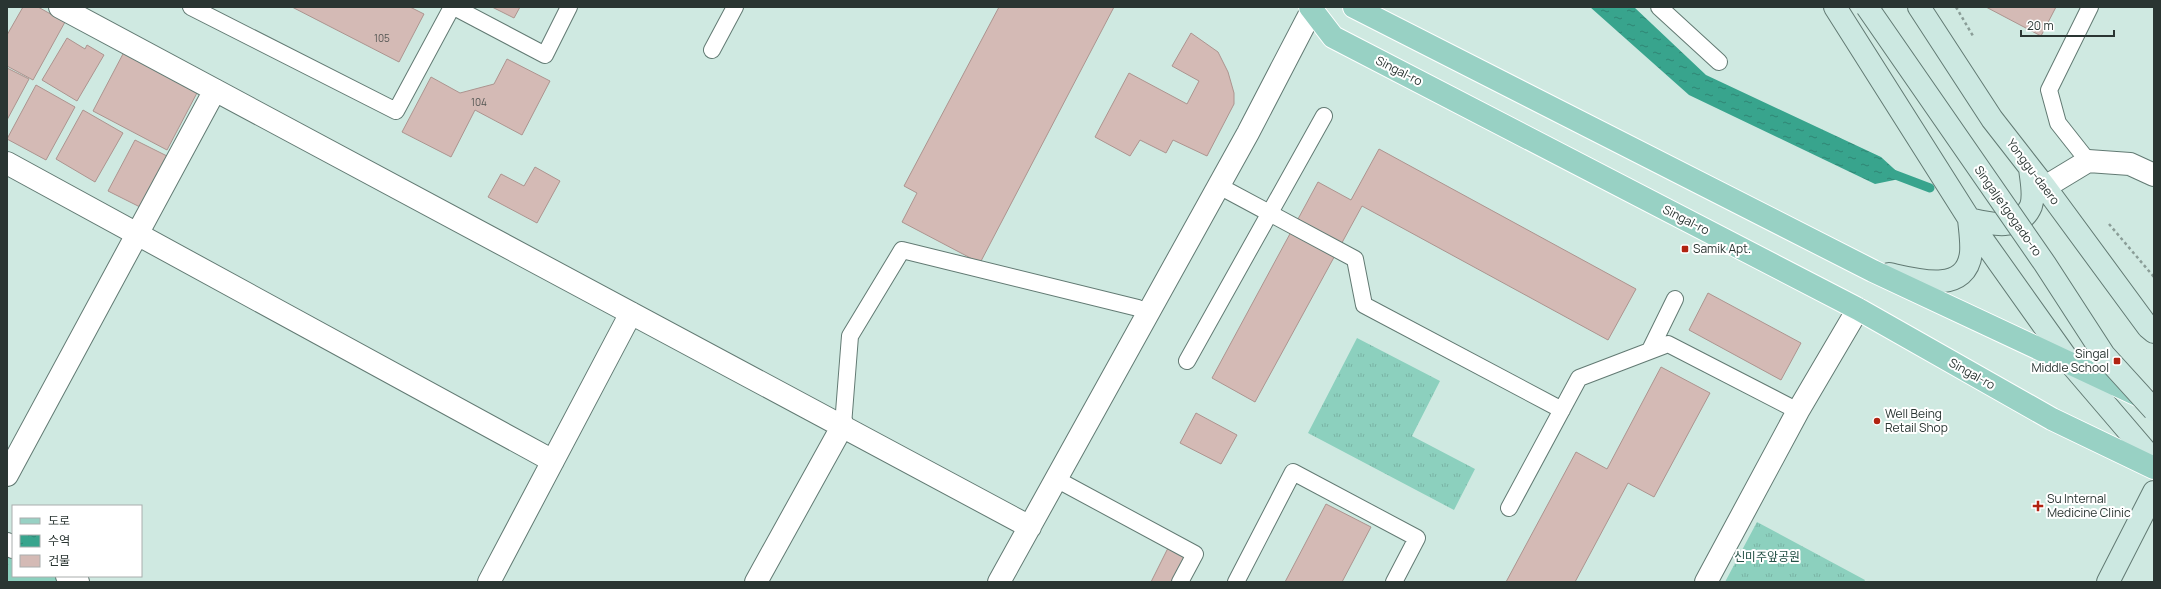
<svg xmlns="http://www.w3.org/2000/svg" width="2161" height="589" font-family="Manrope,'Noto Sans KR',sans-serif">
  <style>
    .grass { fill: url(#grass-tufts) }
    .water { fill: url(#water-ripples) }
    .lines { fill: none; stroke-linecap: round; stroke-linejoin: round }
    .stream { stroke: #38a48d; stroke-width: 9 }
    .building { fill: #d4bab5; stroke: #ac948f }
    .lane-casing { stroke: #627a73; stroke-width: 18 }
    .street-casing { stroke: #627a73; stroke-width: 24 }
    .secondary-casing { stroke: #627a73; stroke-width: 24 }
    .primary-casing { stroke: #fff; stroke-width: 24 }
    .path { stroke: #8a9d97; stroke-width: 2.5; stroke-dasharray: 3 3; stroke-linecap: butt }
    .lane { stroke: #fff; stroke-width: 16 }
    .street { stroke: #fff; stroke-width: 22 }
    .secondary { stroke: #cce8e1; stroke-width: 22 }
    .primary { stroke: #98d1c4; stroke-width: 22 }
    .secondary-bridge-casing { stroke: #627a73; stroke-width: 24; stroke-linecap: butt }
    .secondary-bridge { stroke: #cce8e1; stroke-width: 22 }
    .poi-dot { fill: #b12311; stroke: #fff; stroke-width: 1.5 }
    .labels { text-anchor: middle; stroke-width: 4; stroke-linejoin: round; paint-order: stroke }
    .number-label { font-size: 10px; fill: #545653 }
    .street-label { font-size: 12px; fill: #2a3532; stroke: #fff }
    .poi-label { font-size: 12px; fill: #2a3532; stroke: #fff; text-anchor: start }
    .park-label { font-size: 12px; fill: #245146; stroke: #fff }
  </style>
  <defs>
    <pattern id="grass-tufts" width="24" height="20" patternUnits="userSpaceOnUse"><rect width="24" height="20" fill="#8cd0be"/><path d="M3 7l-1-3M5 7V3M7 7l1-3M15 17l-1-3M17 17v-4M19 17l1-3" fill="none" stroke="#79b3a4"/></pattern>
    <pattern id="water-ripples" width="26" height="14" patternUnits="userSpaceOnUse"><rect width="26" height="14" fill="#38a48d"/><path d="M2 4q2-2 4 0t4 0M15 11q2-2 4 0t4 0" fill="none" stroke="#2f8674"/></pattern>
  </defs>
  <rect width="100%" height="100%" fill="#cfe9e1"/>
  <path class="grass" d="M 1357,338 L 1440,381 L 1412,436 L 1475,469 L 1454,510 L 1308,433 Z
    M 1757,522 L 1865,580 L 1864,582 L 1725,582 Z
    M 7,544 L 13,547 L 13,576 L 67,576 L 78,582 L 7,582 Z"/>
  <path class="water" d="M 1590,7 L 1634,7 L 1706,75 L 1881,157 L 1904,178 L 1875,184 L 1689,95 Z"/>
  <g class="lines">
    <path class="stream" d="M 1893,174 L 1930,188"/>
  </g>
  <path class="building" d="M 23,7 L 38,7 L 65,22 L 33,80 L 7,66 L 7,35 Z
    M 292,7 L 410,7 L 424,14 L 399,62 Z
    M 492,7 L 520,7 L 514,18 Z
    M 999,7 L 1114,7 L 980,263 L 902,222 L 917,193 L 904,186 Z
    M 1986,7 L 2056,7 L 2041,36 Z
    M 1191,33 L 1218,52 L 1228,72 L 1234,93 L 1234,104 L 1207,156 L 1173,140 L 1166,153 L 1140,140 L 1130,156 L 1095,137 L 1129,73 L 1187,104 L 1199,81 L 1172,66 Z
    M 67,38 L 85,49 L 87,45 L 104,55 L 77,101 L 42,80 Z
    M 124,52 L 198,91 L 167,150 L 93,111 Z
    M 507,59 L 550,81 L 522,135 L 475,110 L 451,157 L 402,132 L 431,77 L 460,93 L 494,84 Z
    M 7,68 L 29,79 L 7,120 Z
    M 36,85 L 75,107 L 46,160 L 7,139 Z
    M 83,110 L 123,133 L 95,182 L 56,159 Z
    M 135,140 L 167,156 L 140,207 L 108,191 Z
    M 1379,149 L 1636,289 L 1608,340 L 1362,206 L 1255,402 L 1212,378 L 1318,182 L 1351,200 Z
    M 535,167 L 560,181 L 537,223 L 488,197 L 501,174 L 524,186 Z
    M 1708,293 L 1801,343 L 1781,380 L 1689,330 Z
    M 1661,367 L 1710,393 L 1654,497 L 1628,483 L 1575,582 L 1506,582 L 1576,452 L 1607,469 Z
    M 1196,413 L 1237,435 L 1221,464 L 1180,443 Z
    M 1326,504 L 1371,527 L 1342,582 L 1285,582 Z
    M 1168,548 L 1187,558 L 1175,582 L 1151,582 Z"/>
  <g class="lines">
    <defs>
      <path id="lane" d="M 191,7 L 396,111 L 452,7
        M 454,7 L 545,55 L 569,7
        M 1659,7 L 1719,62
        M 712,50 L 735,7
        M 2088,161 L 2058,123 L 2049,90 L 2090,7
        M 1219,186 L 1355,259 L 1364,305 L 1562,410
        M 1650,350 L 1675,299
        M 1187,361 L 1324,116
        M 843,425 L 850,336 L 902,250 L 1138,308
        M 1056,479 L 1195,554 L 1180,582
        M 1509,508 L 1579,378 L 1668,344 L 1798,411
        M 1236,582 L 1293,472 L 1417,538 L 1394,582"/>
      <path id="street" d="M 60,7 L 1030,527
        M 7,163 L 553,461
        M 2045,187 L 2088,161 L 2130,164 L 2154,175
        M 7,475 L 215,90
        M 7,544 L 13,547
        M 67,576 L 78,582
        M 489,582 L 631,313
        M 756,582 L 843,425
        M 999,582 L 1248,133 L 1313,8
        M 1706,582 L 1798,411 L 1858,309"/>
      <path id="secondary" d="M 1835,7 L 1980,236 L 2071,364 L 2154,461
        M 1919,7 L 1992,119 L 2045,187 L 2148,327 L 2154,332
        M 1969,219 C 1990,224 2020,232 2031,206 C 2035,195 2031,179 2030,168
        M 1889,274 C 1916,280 1966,295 1971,253 C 1972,242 1970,230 1969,219
        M 2108,582 L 2154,492"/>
      <path id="primary" d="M 1310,7 L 1333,37 L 1858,309 L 2052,419 L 2154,468
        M 1354,7 L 1873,271 L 2144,398"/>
    </defs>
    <use href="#lane" class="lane-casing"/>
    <use href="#street" class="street-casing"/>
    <use href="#secondary" class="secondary-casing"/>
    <use href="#primary" class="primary-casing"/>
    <path class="path" d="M 1956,7 L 1973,36
      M 2109,224 L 2154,277"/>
    <use href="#lane" class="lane"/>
    <use href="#street" class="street"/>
    <use href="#secondary" class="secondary"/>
    <use href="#primary" class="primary"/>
    <defs>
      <path id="secondary-bridge" d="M 1867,7 L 2045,264 L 2104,355 L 2154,410"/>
    </defs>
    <use href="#secondary-bridge" class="secondary-bridge-casing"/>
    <use href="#secondary-bridge" class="secondary-bridge"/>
  </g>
  <g class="poi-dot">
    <rect x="1681" y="245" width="8" height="8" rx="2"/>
    <rect x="2113" y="357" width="8" height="8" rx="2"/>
    <circle cx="1877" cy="421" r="4"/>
    <path d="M2036 500h4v4h4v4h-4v4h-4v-4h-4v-4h4z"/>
  </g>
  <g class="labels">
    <g class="number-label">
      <text x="382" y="42">105</text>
      <text x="479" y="106">104</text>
    </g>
    <g class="street-label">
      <text transform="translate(1399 71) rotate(27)" y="4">Singal-ro</text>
      <text transform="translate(2033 172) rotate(53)" y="4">Yonggu-daero</text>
      <text transform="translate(2008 211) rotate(55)" y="4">Singalje1gogado-ro</text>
      <text transform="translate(1686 220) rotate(27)" y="4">Singal-ro</text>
      <text transform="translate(1972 374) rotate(29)" y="4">Singal-ro</text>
    </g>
    <g class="poi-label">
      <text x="1693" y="253">Samik Apt.</text>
      <text x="2109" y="358" text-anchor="end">Singal<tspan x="2109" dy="14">Middle School</tspan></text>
      <text x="1885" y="418">Well Being<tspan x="1885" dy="14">Retail Shop</tspan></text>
      <text x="2047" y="503">Su Internal<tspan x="2047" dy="14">Medicine Clinic</tspan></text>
    </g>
    <g class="park-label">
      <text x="1767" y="561">신미주앞공원</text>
    </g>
  </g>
  <rect width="2161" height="589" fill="none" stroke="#2a3532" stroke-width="16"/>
  <rect x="12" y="505" width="130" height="72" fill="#ffffff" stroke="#aaaead"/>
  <rect x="20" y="518" width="20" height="6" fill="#98d1c4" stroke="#aaaead"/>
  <text x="48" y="525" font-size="12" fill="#2a3532">도로</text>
  <rect x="20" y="535" width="20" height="12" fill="url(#water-ripples)" stroke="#aaaead"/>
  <text x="48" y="545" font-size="12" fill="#2a3532">수역</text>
  <rect x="20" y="555" width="20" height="12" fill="#d4bab5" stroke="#aaaead"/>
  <text x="48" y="565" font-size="12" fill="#2a3532">건물</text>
  <path d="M2021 30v6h93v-6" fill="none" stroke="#2a3532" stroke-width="2"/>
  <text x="2027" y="30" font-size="12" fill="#2a3532" stroke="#ffffff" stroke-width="3" paint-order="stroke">20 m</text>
</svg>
